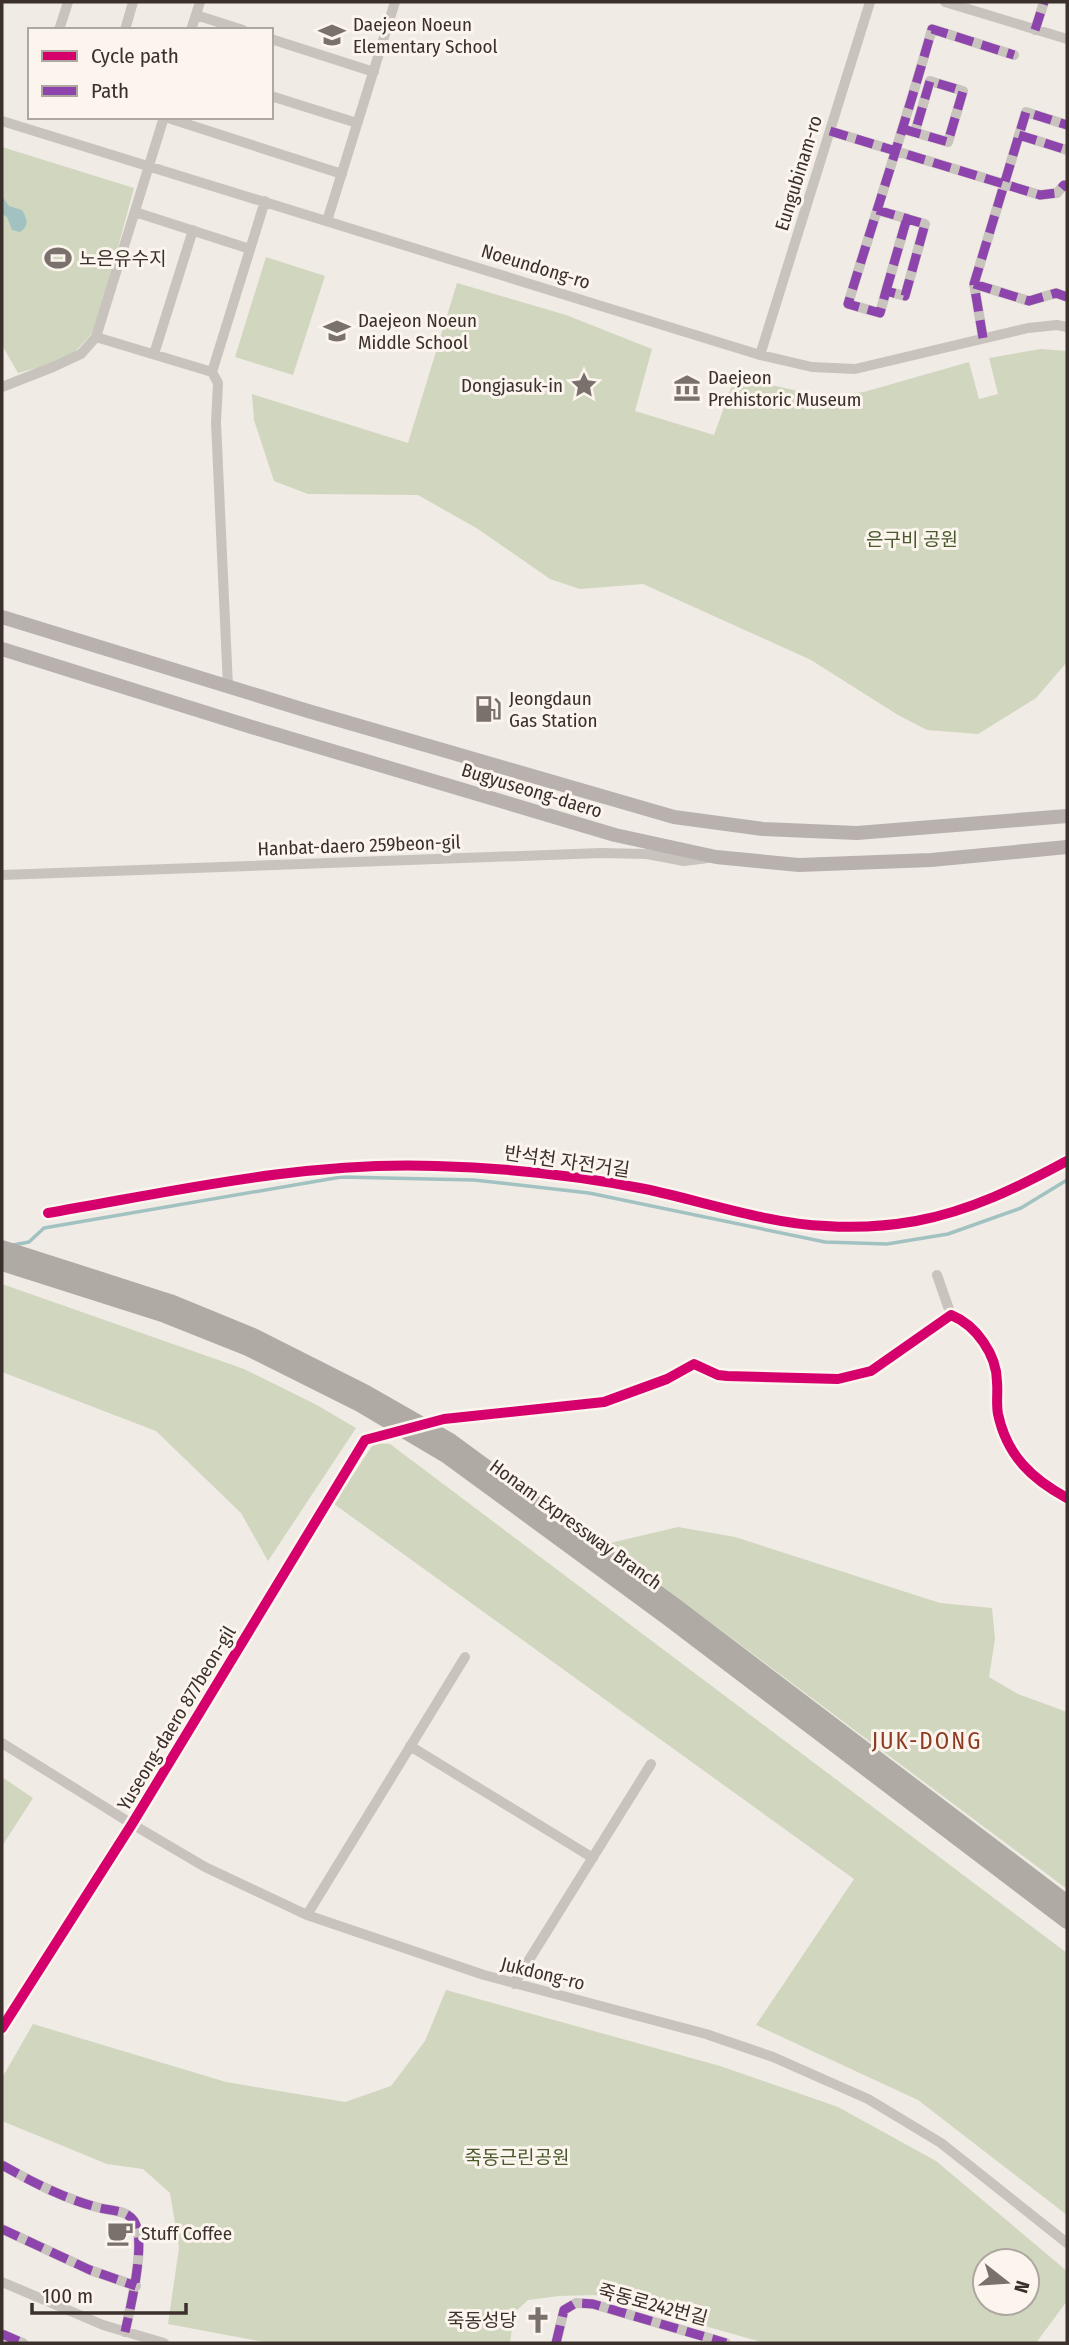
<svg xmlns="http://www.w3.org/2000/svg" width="1069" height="2345" font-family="'Fira Sans Condensed','Noto Sans KR',sans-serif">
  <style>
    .green { fill: #d1d6bf; fill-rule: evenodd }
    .water { fill: #a1c2c1 }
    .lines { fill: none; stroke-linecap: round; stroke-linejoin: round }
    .stream { stroke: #a1c2c1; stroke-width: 3.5 }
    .minor-tunnel { stroke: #ccc6c0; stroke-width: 10; stroke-dasharray: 10 5; stroke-linecap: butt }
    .minor { stroke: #c9c3be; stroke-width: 10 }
    .major { stroke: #b8b1ad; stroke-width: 14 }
    .highway { stroke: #afaaa4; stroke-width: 16 }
    .quiet { stroke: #8e44ad; stroke-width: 9; stroke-dasharray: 18 9; stroke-linecap: butt }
    .cycleway-casing { stroke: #fbf5ee; stroke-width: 15 }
    .cycleway { stroke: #d6006c; stroke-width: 10 }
    .labels { text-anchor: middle; stroke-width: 6; stroke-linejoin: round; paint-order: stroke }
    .poi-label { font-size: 19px; fill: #3b302b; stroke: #fbf5ee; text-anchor: start }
    .street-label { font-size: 19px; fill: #3b302b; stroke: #fbf5ee }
    .park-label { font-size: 19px; fill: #4a5a2e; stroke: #fbf5ee }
    .quarter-label { font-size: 23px; letter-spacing: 2px; fill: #8c3b22; stroke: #fbf5ee }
  </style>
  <rect width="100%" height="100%" fill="#f0ebe5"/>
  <path class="green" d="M 2,147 L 134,188 L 96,329 L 74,353 L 48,365 L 18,373 L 2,345 Z
    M 266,257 L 325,276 L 293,375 L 235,357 Z
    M 457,283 L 566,315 L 652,349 L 635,411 L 714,435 L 735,377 L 821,396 L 864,392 L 969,362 L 979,399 L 998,394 L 989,358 L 1041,349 L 1067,351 L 1067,662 L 1036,698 L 978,734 L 927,730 L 898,715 L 811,660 L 643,584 L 580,589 L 550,579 L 478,529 L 418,495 L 308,494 L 274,481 L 254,420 L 252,394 L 408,443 Z
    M 2,1284 L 244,1369 L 315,1404 L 356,1428 L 268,1561 L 241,1513 L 156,1431 L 2,1372 Z
    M 374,1443 L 390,1444 L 1067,1953 L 1067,2215 L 918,2100 L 756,2025 L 854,1879 L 334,1504 Z
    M 678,1527 L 735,1537 L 940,1603 L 992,1608 L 995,1639 L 989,1677 L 1018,1694 L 1067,1712 L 1067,1889 L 606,1544 Z
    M 2,1777 L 33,1798 L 2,1846 Z
    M 446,1990 L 720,2066 L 838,2107 L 936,2161 L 1067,2271 L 1067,2301 L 1036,2343 L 765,2343 L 595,2295 L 559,2296 L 528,2300 L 514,2313 L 510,2343 L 270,2343 L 168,2324 L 179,2248 L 170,2193 L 143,2169 L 107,2164 L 2,2121 L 2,2078 L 33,2024 L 226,2082 L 345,2102 L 391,2086 L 425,2041 ZM 985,2261 L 1027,2261 L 1027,2303 L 985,2303 Z"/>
  <path class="water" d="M 2,196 L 9,206 L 22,210 C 27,219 30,225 20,232 L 12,230 L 7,217 L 2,214 Z"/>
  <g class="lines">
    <path class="stream" d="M 13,1245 L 29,1242 L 44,1228 L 341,1177 L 474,1180 L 589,1193 L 825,1242 L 887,1244 L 948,1234 L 1021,1208 L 1067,1180"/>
    <path class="minor-tunnel" d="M 365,1440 L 405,1429"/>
    <path class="minor" d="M 945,2 L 1067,39
      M 196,15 L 243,30
      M 59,30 L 68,2
      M 125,30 L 133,2
      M 191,30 L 200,2
      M 1035,30 L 1044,2
      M 271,39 L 374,72
      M 271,96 L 357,123
      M 165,117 L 342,174
      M 2,121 L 760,355 L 812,367 L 855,369 L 1028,328 L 1057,325 L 1067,327
      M 903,129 L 948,142 L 963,91 L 930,81 L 915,132
      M 830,131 L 1040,195 L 1057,193 L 1064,185 L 1067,186
      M 1019,135 L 1067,150
      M 877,210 L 925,224 L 905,296 L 886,291 L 880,313 L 848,304 C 876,212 906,121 932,29 L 1014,55
      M 135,212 L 250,249
      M 327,221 L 395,2
      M 974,284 L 1029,301 L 1056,293 L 1067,297
      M 886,291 L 907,218
      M 96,337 L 212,372 L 265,201
      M 983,338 L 974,284 L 1026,112 L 1067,125
      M 154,354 L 193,230
      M 760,355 L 870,2
      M 212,372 L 218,383 L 216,422 L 228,687
      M 2,387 L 53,367 L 81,354 L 96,337 L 164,117
      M 2,875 L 601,853 L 647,854 L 684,861 L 708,858
      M 937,1275 L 951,1315
      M 444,1419 L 596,1404 L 667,1379 L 694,1364 L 718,1375 L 727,1376 L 838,1379 L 871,1371 L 951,1315 C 976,1325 997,1355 997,1382 C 998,1393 996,1403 998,1414 C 1007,1456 1032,1479 1067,1498
      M 2,1743 L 132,1824 L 205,1867 L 307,1915 L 484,1975 L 706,2034 L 773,2057 L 868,2099 L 941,2143 L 1067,2243
      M 410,1746 L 593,1858
      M 307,1915 L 465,1657
      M 514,1984 L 651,1764
      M 2,2028 L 132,1824 L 365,1440
      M 2,2165 C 34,2183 65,2199 100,2208 C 112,2211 127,2210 134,2221 C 147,2241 130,2309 125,2332
      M 2,2229 L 90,2270 L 136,2286
      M 2,2282 L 103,2325 L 164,2343
      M 2,2334 L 23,2343
      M 556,2343 L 564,2310 L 576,2303 L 593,2304 L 726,2343"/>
    <path class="major" d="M 2,617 L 308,711 L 674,817 L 763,829 L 857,833 L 1067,816
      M 2,649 L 255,728 L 615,835 L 716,857 L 799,865 L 931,860 L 1067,847"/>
    <path class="highway" d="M 2,1248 L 170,1302 L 253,1336 L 366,1393 L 450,1441 L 674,1605 L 1067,1903
      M 2,1263 L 165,1315 L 248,1348 L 360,1404 L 446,1455 L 667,1617 L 1067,1921"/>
    <path class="quiet" d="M 1035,30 L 1044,2
      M 903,129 L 948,142 L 963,91 L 930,81 L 915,132
      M 830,131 L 1040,195 L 1057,193 L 1064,185 L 1067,186
      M 1019,135 L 1067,150
      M 877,210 L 925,224 L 905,296 L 886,291 L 880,313 L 848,304 C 876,212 906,121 932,29 L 1014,55
      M 974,284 L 1029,301 L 1056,293 L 1067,297
      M 886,291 L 907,218
      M 983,338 L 974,284 L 1026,112 L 1067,125
      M 2,2165 C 34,2183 65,2199 100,2208 C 112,2211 127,2210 134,2221 C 147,2241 130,2309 125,2332
      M 2,2229 L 90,2270 L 136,2286
      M 2,2334 L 23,2343
      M 556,2343 L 564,2310 L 576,2303 L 593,2304 L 726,2343"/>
    <defs>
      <path id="cycleway" d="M 48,1213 C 176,1191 305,1161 436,1166 C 506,1168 576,1175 645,1189 C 702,1201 769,1224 826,1226 C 855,1228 888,1226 916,1221 C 970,1211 1019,1187 1067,1161
        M 2,2028 L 132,1824 L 365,1440 L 444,1419 L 604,1402 L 667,1379 L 694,1364 L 718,1375 L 727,1376 L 838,1379 L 871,1371 L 951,1315 C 976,1325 997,1355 997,1382 C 998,1393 996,1403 998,1414 C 1007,1456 1032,1479 1067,1498"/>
    </defs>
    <use href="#cycleway" class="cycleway-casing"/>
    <use href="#cycleway" class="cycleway"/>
  </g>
  <defs>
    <symbol id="school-bare" viewBox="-9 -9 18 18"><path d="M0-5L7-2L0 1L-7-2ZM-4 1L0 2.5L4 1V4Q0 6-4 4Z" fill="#7a716c" stroke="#fbf5ee" stroke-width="2.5" paint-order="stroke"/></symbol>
    <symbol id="stadium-bare" viewBox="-9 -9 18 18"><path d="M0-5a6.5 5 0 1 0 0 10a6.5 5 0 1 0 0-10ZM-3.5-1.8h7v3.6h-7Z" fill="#7a716c" stroke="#fbf5ee" stroke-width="2.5" paint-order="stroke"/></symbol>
    <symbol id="sight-bare" viewBox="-9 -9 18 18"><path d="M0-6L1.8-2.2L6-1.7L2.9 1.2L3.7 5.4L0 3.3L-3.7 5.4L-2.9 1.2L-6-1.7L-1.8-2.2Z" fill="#7a716c" stroke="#fbf5ee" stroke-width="2.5" paint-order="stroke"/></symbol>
    <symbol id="museum-bare" viewBox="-9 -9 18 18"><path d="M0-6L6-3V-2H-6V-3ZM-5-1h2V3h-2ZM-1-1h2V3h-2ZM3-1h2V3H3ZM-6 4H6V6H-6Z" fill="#7a716c" stroke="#fbf5ee" stroke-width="2.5" paint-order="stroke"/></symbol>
    <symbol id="fuel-bare" viewBox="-9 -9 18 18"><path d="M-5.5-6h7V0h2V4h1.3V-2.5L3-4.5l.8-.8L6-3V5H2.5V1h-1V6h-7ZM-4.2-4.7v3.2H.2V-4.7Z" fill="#7a716c" stroke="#fbf5ee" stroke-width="2.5" paint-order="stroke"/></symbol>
    <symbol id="cafe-bare" viewBox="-9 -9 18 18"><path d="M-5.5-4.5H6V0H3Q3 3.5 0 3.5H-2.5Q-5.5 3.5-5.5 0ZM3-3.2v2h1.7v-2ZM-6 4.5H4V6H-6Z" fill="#7a716c" stroke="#fbf5ee" stroke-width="2.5" paint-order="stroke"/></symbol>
    <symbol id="church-bare" viewBox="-9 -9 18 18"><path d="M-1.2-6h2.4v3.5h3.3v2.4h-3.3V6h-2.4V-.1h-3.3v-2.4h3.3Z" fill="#7a716c" stroke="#fbf5ee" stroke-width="2.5" paint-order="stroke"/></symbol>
  </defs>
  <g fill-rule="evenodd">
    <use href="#school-bare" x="313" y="16" width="38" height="38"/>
    <use href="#stadium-bare" x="39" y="239" width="38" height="38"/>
    <use href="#school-bare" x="318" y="312" width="38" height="38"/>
    <use href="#sight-bare" x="565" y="366" width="38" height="38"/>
    <use href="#museum-bare" x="668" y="369" width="38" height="38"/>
    <use href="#fuel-bare" x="469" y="690" width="38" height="38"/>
    <use href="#cafe-bare" x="101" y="2214" width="38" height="38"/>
    <use href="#church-bare" x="519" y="2301" width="38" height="38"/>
  </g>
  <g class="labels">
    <g class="poi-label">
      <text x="353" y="31">Daejeon Noeun<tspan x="353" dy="22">Elementary School</tspan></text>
      <text x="79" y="265">노은유수지</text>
      <text x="358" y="327">Daejeon Noeun<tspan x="358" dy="22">Middle School</tspan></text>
      <text x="708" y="384">Daejeon<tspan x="708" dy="22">Prehistoric Museum</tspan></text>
      <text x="563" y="392" text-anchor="end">Dongjasuk-in</text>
      <text x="509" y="705">Jeongdaun<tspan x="509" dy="22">Gas Station</tspan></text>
      <text x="141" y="2240">Stuff Coffee</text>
      <text x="517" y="2327" text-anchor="end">죽동성당</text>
    </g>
    <g class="street-label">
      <text transform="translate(798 173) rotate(-73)" y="7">Eungubinam-ro</text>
      <text transform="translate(536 266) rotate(17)" y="7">Noeundong-ro</text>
      <text transform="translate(532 790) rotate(17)" y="7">Bugyuseong-daero</text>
      <text transform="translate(359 845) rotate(-2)" y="7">Hanbat-daero 259beon-gil</text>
      <text transform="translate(567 1161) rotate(8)" y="7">반석천 자전거길</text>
      <text transform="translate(576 1524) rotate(36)" y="7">Honam Expressway Branch</text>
      <text transform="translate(176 1718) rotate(-59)" y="7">Yuseong-daero 877beon-gil</text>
      <text transform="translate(543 1973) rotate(14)" y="7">Jukdong-ro</text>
      <text transform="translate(653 2304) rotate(15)" y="7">죽동로242번길</text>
    </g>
    <g class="park-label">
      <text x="912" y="546">은구비 공원</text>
      <text x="517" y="2164">죽동근린공원</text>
    </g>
    <g class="quarter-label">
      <text x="927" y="1749">JUK-DONG</text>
    </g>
  </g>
  <rect width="1069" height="2345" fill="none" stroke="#3b302b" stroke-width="7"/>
  <rect x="28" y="28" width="245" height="91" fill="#fbf5ee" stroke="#aea6a0" stroke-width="2"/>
  <rect x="42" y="51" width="35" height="10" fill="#d6006c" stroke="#aea6a0" stroke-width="2"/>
  <text x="91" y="63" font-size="21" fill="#3b302b">Cycle path</text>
  <rect x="42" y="86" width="35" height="10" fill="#8e44ad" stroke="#aea6a0" stroke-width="2"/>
  <text x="91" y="98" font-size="21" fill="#3b302b">Path</text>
  <g transform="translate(1006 2282) rotate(107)"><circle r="33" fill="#fbf5ee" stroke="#aea6a0" stroke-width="2"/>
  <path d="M0-5L12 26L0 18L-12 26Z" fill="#7a716c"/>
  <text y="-10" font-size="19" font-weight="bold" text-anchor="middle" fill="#3b302b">N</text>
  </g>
  <path d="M32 2303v10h154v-10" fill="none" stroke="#3b302b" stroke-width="3.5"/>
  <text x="42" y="2303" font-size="21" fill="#3b302b" stroke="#fbf5ee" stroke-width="5" paint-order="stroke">100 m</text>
</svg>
